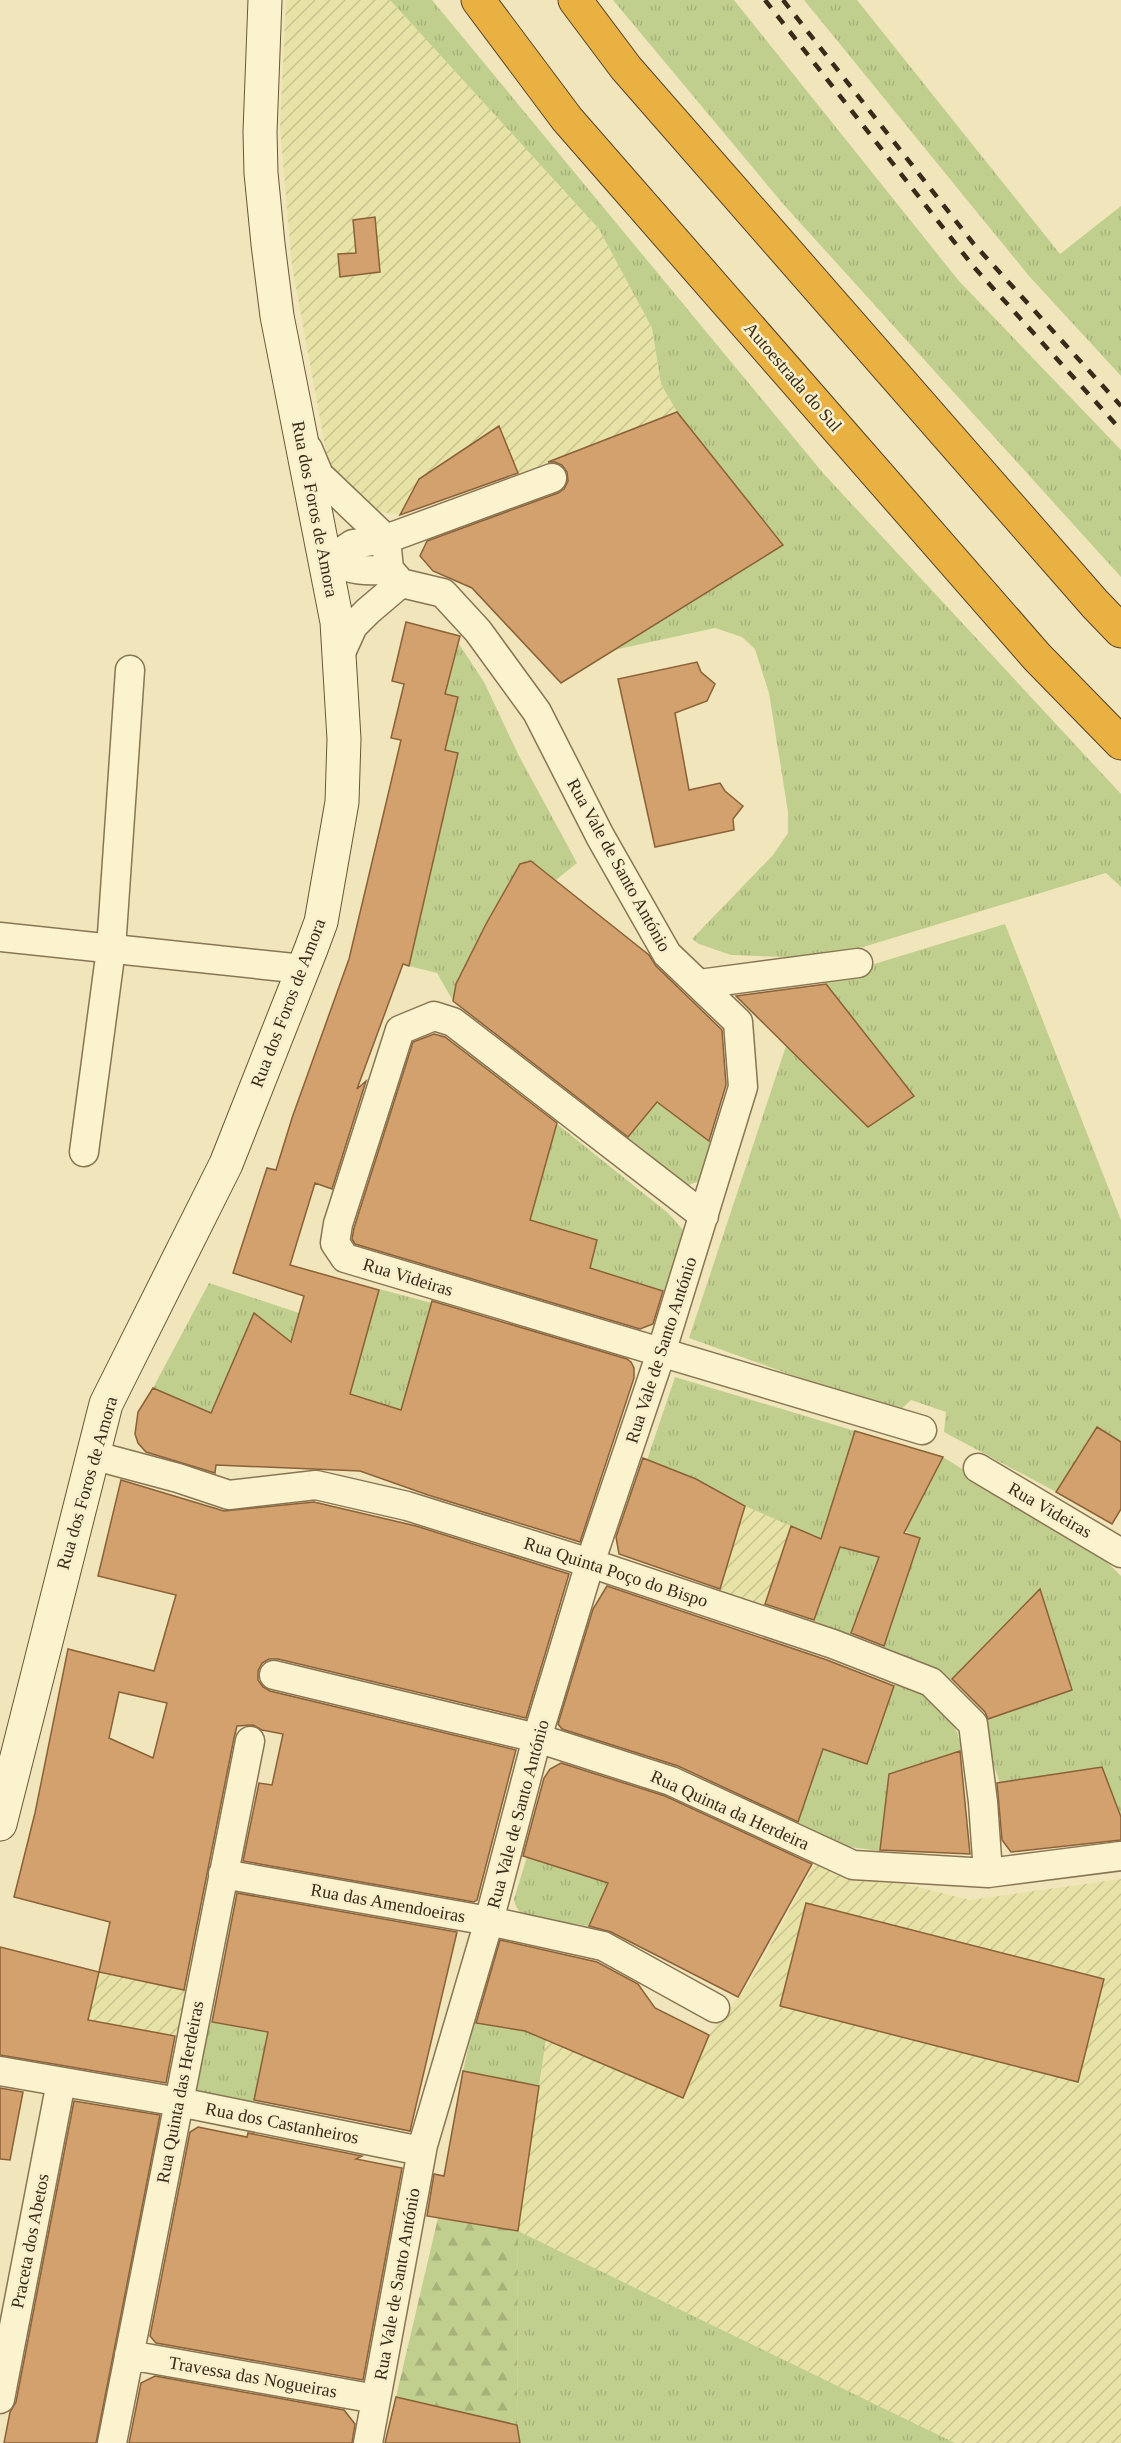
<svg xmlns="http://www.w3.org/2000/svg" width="1121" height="2443" font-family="'Times New Roman',serif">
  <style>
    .farmland { fill: url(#farmland-furrows) }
    .grass { fill: url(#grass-tufts) }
    .forest { fill: url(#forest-firs) }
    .building { fill: #d2a16d; stroke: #8a6138; stroke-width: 1.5; fill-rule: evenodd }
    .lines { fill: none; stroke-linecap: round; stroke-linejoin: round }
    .minor-casing { stroke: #897554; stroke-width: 31 }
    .secondary-casing { stroke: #6a5637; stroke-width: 35 }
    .motorway-casing { stroke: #564229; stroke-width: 35 }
    .minor { stroke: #fbf2ce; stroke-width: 28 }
    .secondary { stroke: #fbf2ce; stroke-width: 33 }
    .motorway { stroke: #e9b142; stroke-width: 33 }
    .rail { stroke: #372b1a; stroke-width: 4.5; stroke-dasharray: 10 10; stroke-linecap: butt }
    .labels { text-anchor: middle; stroke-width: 5; stroke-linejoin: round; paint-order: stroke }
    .street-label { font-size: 18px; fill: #372b1a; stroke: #f8efcb }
  </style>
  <defs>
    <pattern id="farmland-furrows" width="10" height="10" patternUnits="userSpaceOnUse" patternTransform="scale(1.5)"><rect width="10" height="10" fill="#e7e3a7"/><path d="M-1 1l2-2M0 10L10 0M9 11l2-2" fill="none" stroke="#c7c38f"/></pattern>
    <pattern id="grass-tufts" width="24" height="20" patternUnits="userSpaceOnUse" patternTransform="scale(1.5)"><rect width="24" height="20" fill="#c1cf8e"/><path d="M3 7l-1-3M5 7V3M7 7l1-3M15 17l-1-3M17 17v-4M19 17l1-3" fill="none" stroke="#a6b27a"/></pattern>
    <pattern id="forest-firs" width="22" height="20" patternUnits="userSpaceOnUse" patternTransform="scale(1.5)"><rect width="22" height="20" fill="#c1cf8e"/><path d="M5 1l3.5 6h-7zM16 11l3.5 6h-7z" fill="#a6b27a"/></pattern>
  </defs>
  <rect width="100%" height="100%" fill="#f1e6bb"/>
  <path class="farmland" d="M 286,0 L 390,0 L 599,229 L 652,328 L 661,384 L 677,412 L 519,474 L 498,426 L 419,479 L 400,515 L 375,511 L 328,462 L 292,266 L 280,127 Z
    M 745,1506 L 791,1526 L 764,1608 L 718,1593 Z
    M 816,1862 L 970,1900 L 1121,1879 L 1121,2443 L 955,2443 L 518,2231 L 546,2039 L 709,2035 L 750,1982 Z
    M 99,1972 L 187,1990 L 177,2037 L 88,2020 Z"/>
  <path class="grass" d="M 390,0 L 432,0 L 823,473 L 1121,794 L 1121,887 L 1106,873 L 837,955 L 782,957 L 731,955 L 699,944 L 692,939 L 773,855 L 788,833 L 788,812 L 769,693 L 755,649 L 742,637 L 715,628 L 614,650 L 783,544 L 677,412 L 661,384 L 652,328 L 599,229 Z
    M 613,0 L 734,0 L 959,281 L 1121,450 L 1121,577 L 784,205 Z
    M 804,0 L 857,0 L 1060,254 L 1121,206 L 1121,376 L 1029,276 Z
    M 459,644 L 484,682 L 518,754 L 577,863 L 556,880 L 531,861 L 520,864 L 456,984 L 453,1001 L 437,973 L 409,966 L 445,750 L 458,697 L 445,694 Z
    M 1005,924 L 1121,1220 L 1121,1442 L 1097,1428 L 1056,1492 L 944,1432 L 946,1412 L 911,1400 L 897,1413 L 689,1338 L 786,1046 L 868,1127 L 914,1096 L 816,971 L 858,969 Z
    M 657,1102 L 713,1143 L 702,1180 L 684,1187 L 625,1141 Z
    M 557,1124 L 668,1213 L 684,1231 L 669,1293 L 590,1268 L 530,1220 Z
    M 209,1283 L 299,1313 L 291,1342 L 254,1314 L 211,1413 L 153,1388 Z
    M 379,1289 L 432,1303 L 401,1410 L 350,1393 Z
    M 675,1377 L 855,1431 L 821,1539 L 745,1506 L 647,1460 Z
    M 943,1457 L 1101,1556 L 1121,1576 L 1121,1817 L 1102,1767 L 1000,1783 L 978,1722 L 1072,1690 L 1040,1590 L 951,1680 L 934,1669 L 883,1650 L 920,1539 L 905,1531 Z
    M 840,1547 L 881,1551 L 849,1638 L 813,1625 Z
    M 896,1680 L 918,1689 L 952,1719 L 963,1750 L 889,1774 L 880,1851 L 849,1847 L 797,1826 L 823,1749 L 867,1764 Z
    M 527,1857 L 608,1883 L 589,1926 L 524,1916 C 519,1911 515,1907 514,1899 Z
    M 210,2022 L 268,2032 L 253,2107 L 195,2097 Z
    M 474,2022 L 525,2031 L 546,2039 L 539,2086 L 463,2071 Z
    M 518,2231 L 955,2443 L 520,2443 L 517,2425 Z"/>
  <path class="forest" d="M 438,2218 L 518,2231 L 517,2425 L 396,2397 Z"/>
  <path class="building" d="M 375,217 L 380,272 L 340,277 L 338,254 L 356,253 L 353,220 Z
    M 677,412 L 783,545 L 561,683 L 472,588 L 433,571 L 420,556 L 427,541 L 558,493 L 564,489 L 568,481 L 567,472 L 562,465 L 555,462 L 548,462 Z
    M 499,426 L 518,473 L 400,515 L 419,479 Z
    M 406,622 L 460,636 L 445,694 L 458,697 L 445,750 L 458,753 L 409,966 L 403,964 L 357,1089 L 366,1081 L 332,1189 L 315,1183 L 290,1265 L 379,1290 L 350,1394 L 401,1410 L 432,1301 L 627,1359 L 631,1362 L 634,1368 L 634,1378 L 580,1542 L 428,1495 L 360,1471 L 216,1465 L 215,1473 L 146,1452 L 138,1443 L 135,1434 L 138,1412 L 153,1388 L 211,1413 L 254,1313 L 291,1342 L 304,1296 L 233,1273 L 267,1168 L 276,1170 L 292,1118 L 349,959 L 401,740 L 391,738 L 404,684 L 392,681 Z
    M 697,662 L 701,672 L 715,684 L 707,701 L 675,713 L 689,790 L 720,783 L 725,791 L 743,806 L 733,819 L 734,830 L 655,847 L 618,679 Z
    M 531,861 L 649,955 L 656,966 L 722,1030 L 726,1085 L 709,1141 L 657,1102 L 628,1137 L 453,1001 L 456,984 L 486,924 L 520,864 Z
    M 826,984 L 914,1096 L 868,1127 L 736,996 Z
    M 434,1034 L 445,1037 L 557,1123 L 530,1220 L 597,1240 L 590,1268 L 663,1291 L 653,1324 L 640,1329 L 355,1244 L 352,1239 L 354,1228 L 413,1042 Z
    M 1097,1427 L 1121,1442 L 1121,1509 L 1112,1524 L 1056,1492 Z
    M 855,1431 L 943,1457 L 904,1533 L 920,1538 L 884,1646 L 851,1633 L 879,1557 L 840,1547 L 814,1620 L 765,1604 L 791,1526 L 821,1539 Z
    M 643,1458 L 696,1479 L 745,1506 L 720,1589 L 619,1554 L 616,1537 Z
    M 121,1480 L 224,1511 L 314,1502 L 416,1526 L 569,1574 L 526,1718 L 278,1659 L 269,1659 L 262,1663 L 258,1671 L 258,1680 L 263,1687 L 270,1691 L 516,1750 L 477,1900 L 474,1902 L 243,1861 L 259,1783 L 272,1785 L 283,1734 L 262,1730 L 253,1725 L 237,1726 L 234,1738 L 184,1990 L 99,1972 L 110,1922 L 14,1897 L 35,1813 L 68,1649 L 154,1671 L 176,1595 L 98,1576 ZM 119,1692 L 167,1703 L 153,1758 L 109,1738 Z
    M 607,1586 L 827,1660 L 894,1686 L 867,1764 L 823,1749 L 798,1822 L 678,1766 L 562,1729 L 558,1724 L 593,1609 Z
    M 1040,1589 L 1072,1690 L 988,1719 L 985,1712 L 952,1679 Z
    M 960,1751 L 970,1854 L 880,1850 L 889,1774 Z
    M 561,1763 L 665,1796 L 812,1864 L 738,1997 L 611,1932 L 589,1926 L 608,1883 L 523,1856 L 544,1778 L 550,1769 Z
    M 1102,1767 L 1121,1817 L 1121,1840 L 1011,1852 L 1002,1840 L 997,1783 Z
    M 237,1893 L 457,1932 L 410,2131 L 254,2100 L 268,2032 L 212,2022 Z
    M 806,1903 L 1104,1979 L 1078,2082 L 780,2006 Z
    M 500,1940 L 597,1962 L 638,1984 L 655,2008 L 709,2035 L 683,2098 L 525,2031 L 476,2023 Z
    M 0,1947 L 99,1972 L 88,2020 L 175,2036 L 166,2083 L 0,2055 Z
    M 463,2071 L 539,2086 L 518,2231 L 427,2216 L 434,2174 L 444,2176 Z
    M 0,2088 L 23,2092 L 10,2160 L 0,2159 Z
    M 74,2101 L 160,2115 L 96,2443 L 4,2443 L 10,2412 L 16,2402 Z
    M 198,2127 L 247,2137 L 248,2133 L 362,2156 L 356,2159 L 402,2168 L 363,2380 L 156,2343 L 150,2336 L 190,2132 Z
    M 155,2376 L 344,2410 L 355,2424 L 352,2443 L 129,2443 L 141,2383 Z
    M 396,2397 L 517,2425 L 520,2443 L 385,2443 Z"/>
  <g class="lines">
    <defs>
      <path id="minor" d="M 308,449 L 319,475 L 386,539
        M 323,545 L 331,556 L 329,560 C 350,570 366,572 389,569
        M 328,570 L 329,560 L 353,544 L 386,539
        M 339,657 L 353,626 L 368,611 L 401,583
        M 0,937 L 303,969
        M 699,984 L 858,963
        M 84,1152 L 111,949 L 130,670
        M 704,1216 L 453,1022 L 434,1016 L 400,1030 L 338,1224 L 335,1243 L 345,1258 L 922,1430
        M 92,1455 L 178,1478 L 229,1495 L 316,1485 L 407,1506 L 590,1563 L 833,1644 L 931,1682 L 973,1724 L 983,1802 L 988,1873
        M 978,1468 L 1121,1553
        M 274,1675 L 537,1738 L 671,1781 L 853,1865 L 988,1873 L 1121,1856
        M 223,1874 L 489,1921 L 603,1946 L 715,2008
        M 0,2071 L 179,2102 L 421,2151
        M 129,2355 L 376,2399
        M 0,2399 L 61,2082
        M 112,2443 L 250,1741
        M 368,2443 L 423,2145 L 489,1921 L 537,1738 L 590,1563 L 661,1353 L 743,1087 L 738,1022 L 667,954 L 600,836 L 537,712 L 478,631 L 443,593 L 401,583 L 389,569 L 386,539 L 552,478"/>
      <path id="secondary" d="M 0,1824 L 106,1404 L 226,1164 L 311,949 L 321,922 L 342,802 L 344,739 L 337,622 L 277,316 L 268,244 L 261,173 L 260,132 L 265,0"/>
      <path id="motorway" d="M 478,0 L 567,119 L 1037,657 L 1121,743
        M 575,0 L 626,68 L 1095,604 L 1121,631"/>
    </defs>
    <use href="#minor" class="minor-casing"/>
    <use href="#secondary" class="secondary-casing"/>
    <use href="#motorway" class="motorway-casing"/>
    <use href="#minor" class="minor"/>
    <use href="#secondary" class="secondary"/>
    <use href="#motorway" class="motorway"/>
    <path class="rail" d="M 765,0 L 973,266 L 1121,430
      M 783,0 L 973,243 L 1121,406"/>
  </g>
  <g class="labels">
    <g class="street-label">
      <text transform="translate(793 377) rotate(49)" y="6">Autoestrada do Sul</text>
      <text transform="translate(315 509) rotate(79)" y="6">Rua dos Foros de Amora</text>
      <text transform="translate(619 865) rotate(61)" y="6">Rua Vale de Santo António</text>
      <text transform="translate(288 1003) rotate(-69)" y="6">Rua dos Foros de Amora</text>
      <text transform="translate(408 1277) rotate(17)" y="6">Rua Videiras</text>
      <text transform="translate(661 1350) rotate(-72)" y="6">Rua Vale de Santo António</text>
      <text transform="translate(87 1483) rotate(-74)" y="6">Rua dos Foros de Amora</text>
      <text transform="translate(1050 1510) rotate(30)" y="6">Rua Videiras</text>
      <text transform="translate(616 1572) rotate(18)" y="6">Rua Quinta Poço do Bispo</text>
      <text transform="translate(730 1810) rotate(24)" y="6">Rua Quinta da Herdeira</text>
      <text transform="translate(518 1814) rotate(-75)" y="6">Rua Vale de Santo António</text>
      <text transform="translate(388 1903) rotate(10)" y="6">Rua das Amendoeiras</text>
      <text transform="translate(180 2092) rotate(-79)" y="6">Rua Quinta das Herdeiras</text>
      <text transform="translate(282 2123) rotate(11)" y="6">Rua dos Castanheiros</text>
      <text transform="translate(30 2241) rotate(-79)" y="6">Praceta dos Abetos</text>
      <text transform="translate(397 2284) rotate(-80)" y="6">Rua Vale de Santo António</text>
      <text transform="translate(253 2377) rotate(10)" y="6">Travessa das Nogueiras</text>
    </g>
  </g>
</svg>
